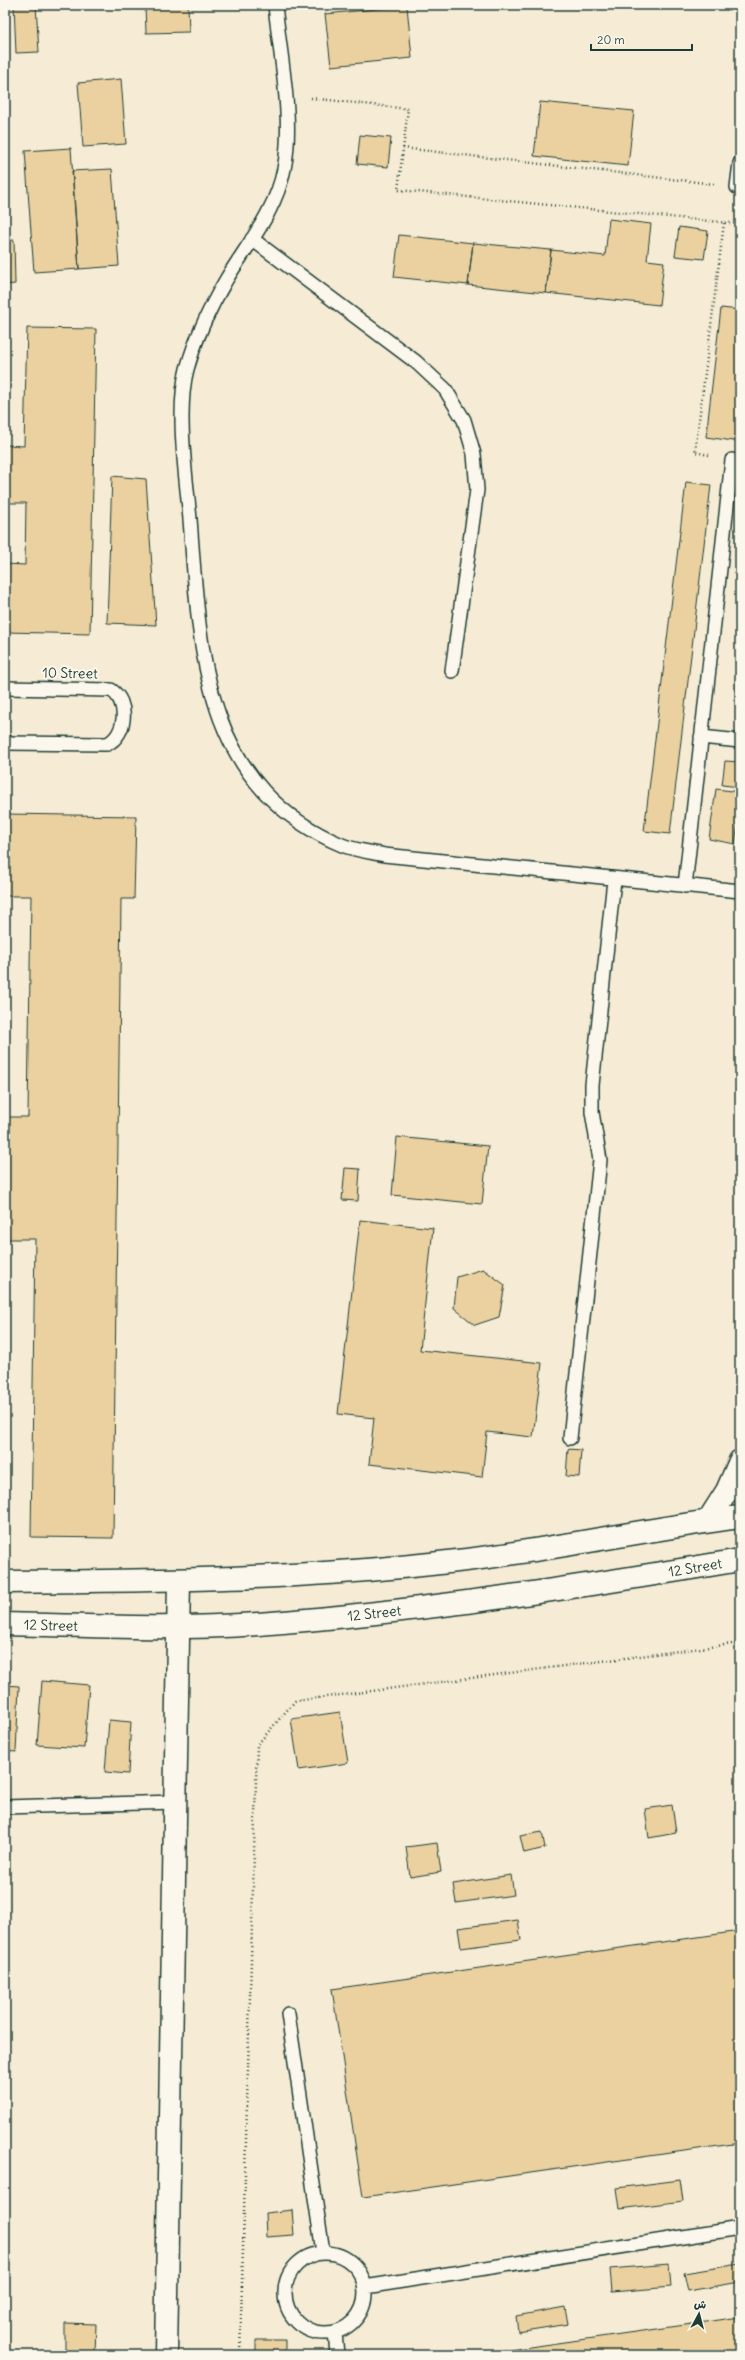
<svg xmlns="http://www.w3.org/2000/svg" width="745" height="2360" font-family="Delius,'Playpen Sans Arabic',sans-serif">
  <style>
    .building { fill: #ebd1a0; stroke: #1f3d34 }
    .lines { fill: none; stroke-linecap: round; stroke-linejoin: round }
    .lane-casing { stroke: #1f3d34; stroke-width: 16 }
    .street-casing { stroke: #1f3d34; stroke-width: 25 }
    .secondary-casing { stroke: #1f3d34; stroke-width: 25 }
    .path { stroke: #1f3d34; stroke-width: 2.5; stroke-dasharray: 1 3; stroke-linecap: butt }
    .lane { stroke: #fbf7ec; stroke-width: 13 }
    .street { stroke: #fbf7ec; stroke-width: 22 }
    .secondary { stroke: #fbf7ec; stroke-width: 22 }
    .labels { text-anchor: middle; stroke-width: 4; stroke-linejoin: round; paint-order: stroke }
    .street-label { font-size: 14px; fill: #1f3d34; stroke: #fbf7ec }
  </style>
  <rect width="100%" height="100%" fill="#f6ecd5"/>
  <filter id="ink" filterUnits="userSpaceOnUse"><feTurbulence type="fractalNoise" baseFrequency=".025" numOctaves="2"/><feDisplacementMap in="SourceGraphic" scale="8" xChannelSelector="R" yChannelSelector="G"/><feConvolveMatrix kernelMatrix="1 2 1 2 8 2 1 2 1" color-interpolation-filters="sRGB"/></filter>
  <g filter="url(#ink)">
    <path class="building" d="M 14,5 L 36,5 L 39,52 L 16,53 Z
      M 145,5 L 188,5 L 189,32 L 146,33 Z
      M 407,6 L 412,58 L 331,66 L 325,14 Z
      M 121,79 L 126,144 L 83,147 L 78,83 Z
      M 540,102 L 634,111 L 628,166 L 534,156 Z
      M 360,135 L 391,138 L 388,167 L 357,164 Z
      M 71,148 L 79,269 L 34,272 L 25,151 Z
      M 112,169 L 119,266 L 79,269 L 72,171 Z
      M 609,219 L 651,224 L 647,260 L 664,262 L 659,305 L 546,293 L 551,250 L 605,256 Z
      M 679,227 L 708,231 L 704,259 L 675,256 Z
      M 399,235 L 473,243 L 468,285 L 394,277 Z
      M 14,240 L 15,284 L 5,285 L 5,241 Z
      M 473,243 L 551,250 L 546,293 L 468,285 Z
      M 721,308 L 740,310 L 740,442 L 706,437 Z
      M 27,328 L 96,329 L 90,634 L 5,632 L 5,564 L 25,565 L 26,503 L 5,503 L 5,445 L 24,446 Z
      M 112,476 L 146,479 L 156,625 L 107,623 Z
      M 686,482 L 711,485 L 670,834 L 644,831 Z
      M 740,652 L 740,691 L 736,691 Z
      M 725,761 L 740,762 L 740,787 L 722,785 Z
      M 716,789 L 740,792 L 740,808 L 735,844 L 709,839 Z
      M 5,814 L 136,816 L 134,899 L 121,899 L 113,1538 L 31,1537 L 35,1239 L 5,1239 L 5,1117 L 28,1117 L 31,896 L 5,896 Z
      M 397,1137 L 488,1146 L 482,1204 L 392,1195 Z
      M 345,1168 L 360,1169 L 358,1201 L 342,1200 Z
      M 360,1220 L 433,1228 L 420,1350 L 542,1363 L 533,1437 L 487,1432 L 482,1477 L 369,1464 L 374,1418 L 338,1414 Z
      M 483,1269 L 505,1285 L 499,1317 L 475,1325 L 454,1308 L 457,1277 Z
      M 568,1449 L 581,1450 L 579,1477 L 566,1476 Z
      M 42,1681 L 89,1685 L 84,1748 L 37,1745 Z
      M 5,1685 L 19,1686 L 16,1752 L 5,1751 Z
      M 340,1712 L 348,1763 L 299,1770 L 291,1719 Z
      M 109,1720 L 131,1722 L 128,1774 L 105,1772 Z
      M 672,1805 L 676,1833 L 649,1838 L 645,1809 Z
      M 542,1832 L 545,1848 L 524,1853 L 520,1836 Z
      M 437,1843 L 441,1872 L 410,1877 L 406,1847 Z
      M 511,1875 L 514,1895 L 456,1903 L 453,1884 Z
      M 518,1920 L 521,1940 L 461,1948 L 458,1928 Z
      M 740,1931 L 740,2143 L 363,2197 L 332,1989 Z
      M 680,2180 L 683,2201 L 620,2209 L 617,2188 Z
      M 292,2210 L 294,2235 L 266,2237 L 265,2213 Z
      M 669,2264 L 671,2287 L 612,2292 L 610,2269 Z
      M 740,2264 L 740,2282 L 688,2291 L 684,2273 Z
      M 565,2307 L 568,2324 L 518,2332 L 516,2316 Z
      M 740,2317 L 740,2355 L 474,2355 Z
      M 65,2323 L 96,2324 L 95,2355 L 65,2355 Z
      M 256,2340 L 285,2340 L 285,2355 L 256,2355 Z"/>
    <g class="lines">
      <defs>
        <path id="lane" d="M 275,5 C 280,56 294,120 284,169 C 276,211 247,245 226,280 C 209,309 196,337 187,369 C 176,410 186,476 190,519 C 200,650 201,785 342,845 C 354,850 370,852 384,855 L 740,891
          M 737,187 L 740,163
          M 252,239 L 416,362 L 445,389 L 464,420 L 474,454 L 477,490 L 452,671
          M 5,688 L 111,690 C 129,701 127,735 107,744 L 5,743
          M 701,737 L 740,741
          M 685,886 L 732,460
          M 570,1438 L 600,1160 L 592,1112 L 592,1085 L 614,880
          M 5,1807 L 175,1802
          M 288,2014 L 323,2252
          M285 2293a40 40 0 1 1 80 0a40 40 0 1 1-80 0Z
          M 365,2287 L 740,2228
          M 335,2332 L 337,2355"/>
        <path id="street" d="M 708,1521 L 727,1491 L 740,1461
          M 166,2355 L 179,1580"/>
        <g id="secondary">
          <path d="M 5,1582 C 156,1581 307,1579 457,1561 C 552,1550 645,1529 740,1517"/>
          <path id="s1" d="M 5,1624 C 89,1626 174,1630 258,1624 C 419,1612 580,1587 740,1560"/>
        </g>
      </defs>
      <use href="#lane" class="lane-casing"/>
      <use href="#street" class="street-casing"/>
      <use href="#secondary" class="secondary-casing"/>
      <path class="path" d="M 311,98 L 408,109 L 398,190 L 740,224
        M 403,148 L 714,184
        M 709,455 L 695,452 L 724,223
        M 240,2355 L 257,1745 L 295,1701 L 740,1643"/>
      <use href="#lane" class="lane"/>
      <use href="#street" class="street"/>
      <use href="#secondary" class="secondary"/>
    </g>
  </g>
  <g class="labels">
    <g class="street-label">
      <text transform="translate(70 673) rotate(1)" y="5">10 Street</text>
      <text dy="5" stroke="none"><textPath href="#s1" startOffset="694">12 Street</textPath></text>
      <text dy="5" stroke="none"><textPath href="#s1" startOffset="370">12 Street</textPath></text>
      <text dy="5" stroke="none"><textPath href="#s1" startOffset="46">12 Street</textPath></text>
    </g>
  </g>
  <rect width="745" height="2360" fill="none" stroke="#fbf7ec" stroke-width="20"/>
  <rect x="10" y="10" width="725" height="2340" fill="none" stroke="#1f3d34" stroke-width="1.5" filter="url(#ink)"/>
  <g transform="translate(699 2314) rotate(7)" stroke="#fbf7ec" stroke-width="3" paint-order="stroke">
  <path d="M0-3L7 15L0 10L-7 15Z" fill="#1f3d34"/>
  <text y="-6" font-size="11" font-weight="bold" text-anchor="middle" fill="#1f3d34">ش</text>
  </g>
  <path d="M591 44v6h101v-6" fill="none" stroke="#1f3d34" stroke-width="2"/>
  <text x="597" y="44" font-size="12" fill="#1f3d34" stroke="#fbf7ec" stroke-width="3" paint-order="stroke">20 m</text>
</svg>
